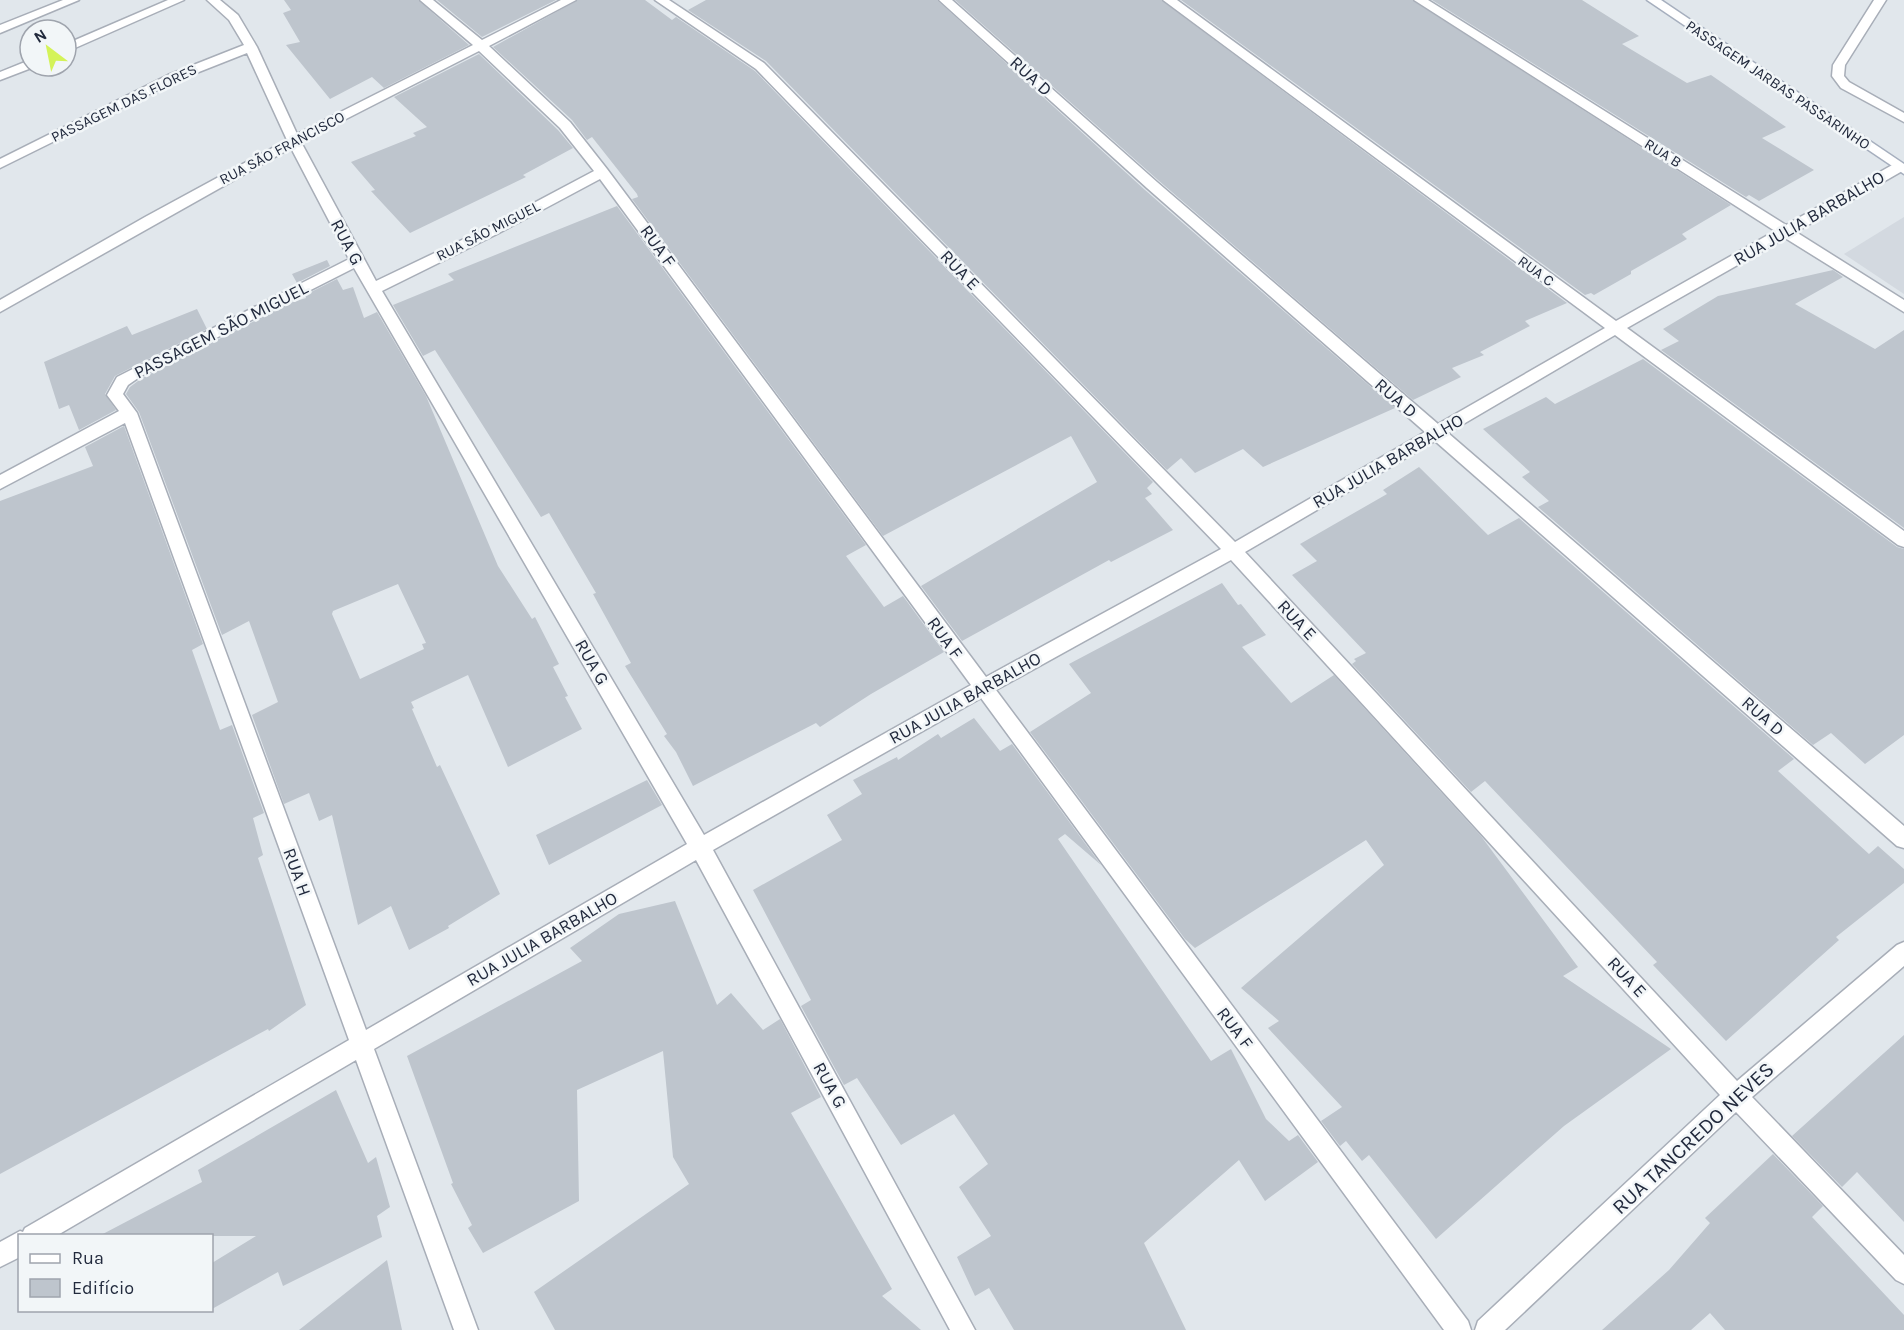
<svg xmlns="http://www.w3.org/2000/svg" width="1904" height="1330" font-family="Karla,sans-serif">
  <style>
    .built { fill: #d3d9e0 }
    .building { fill: #bec5cd; fill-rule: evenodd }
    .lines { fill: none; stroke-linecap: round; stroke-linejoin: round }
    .street-casing { stroke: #a8aeb8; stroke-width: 3 }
    .secondary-casing { stroke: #a6afbe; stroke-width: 3 }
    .street { fill: #fff; fill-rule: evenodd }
    .secondary { fill: #fff; fill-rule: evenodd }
    .labels { text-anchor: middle; stroke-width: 5; stroke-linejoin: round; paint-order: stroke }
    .far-street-label { font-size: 15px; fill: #222a3d; stroke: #f2f6f8 }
    .street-label { font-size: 18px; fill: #222a3d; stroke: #f2f6f8 }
    .near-street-label { font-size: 21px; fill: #222a3d; stroke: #f2f6f8 }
  </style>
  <rect width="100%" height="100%" fill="#e1e7ec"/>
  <path class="built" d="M 1904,217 L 1904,294 L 1844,254 Z"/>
  <path class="building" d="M 284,0 L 418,0 L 469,45 L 384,88 L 372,77 L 330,99 L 286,45 L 300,42 L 283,13 L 291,10 Z
    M 437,0 L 556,0 L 482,37 Z
    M 578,0 L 645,0 L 672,20 L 676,17 L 755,71 L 1153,482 L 1147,488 L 1152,494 L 1145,498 L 1173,530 L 1111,562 L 1109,560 L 962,641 L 921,586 L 1097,482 L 1071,436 L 883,536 L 632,199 L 638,197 L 637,194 L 592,137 L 587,140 L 572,120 L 493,47 Z
    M 706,0 L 937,0 L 1145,190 L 1395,408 L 1263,467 L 1243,449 L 1195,473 L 1181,458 L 1167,470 L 766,61 L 688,10 Z
    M 955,0 L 1161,0 L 1567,303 L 1525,321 L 1530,326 L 1480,352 L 1484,355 L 1452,368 L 1461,377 L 1413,400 L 1158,180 Z
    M 1181,0 L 1412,0 L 1731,205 L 1682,234 L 1687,239 L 1631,271 L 1631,274 L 1594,295 L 1591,293 L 1585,295 Z
    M 1432,0 L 1582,0 L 1639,36 L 1622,44 L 1687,83 L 1711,75 L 1786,127 L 1762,138 L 1814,170 L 1759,201 L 1749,195 L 1746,197 Z
    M 479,54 L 558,130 L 573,148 L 523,175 L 526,177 L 410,233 L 371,191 L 375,190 L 351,162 L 416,136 L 413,133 L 427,127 L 394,97 Z
    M 617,206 L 866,545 L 846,556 L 884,607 L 903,596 L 944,652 L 871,694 L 820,727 L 816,723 L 693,786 L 676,752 L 664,736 L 667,734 L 625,666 L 631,663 L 593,594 L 596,593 L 549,513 L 541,517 L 435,350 L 423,356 L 393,305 L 454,280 L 448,274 Z
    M 327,260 L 330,266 L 297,283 L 292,274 Z
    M 1833,270 L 1843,277 L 1795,304 L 1875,349 L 1904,330 L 1904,528 L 1661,350 L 1679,341 L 1663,329 L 1718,296 Z
    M 337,279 L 343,290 L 353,287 L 364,318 L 377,312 L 426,396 L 498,566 L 532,619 L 535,617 L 559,664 L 553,667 L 568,696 L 565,697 L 582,729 L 508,767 L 468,675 L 411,702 L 414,708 L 412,709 L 437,767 L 440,765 L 500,894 L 448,926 L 449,928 L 409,950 L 391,906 L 358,925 L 332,815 L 319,821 L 309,793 L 284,804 L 252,715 L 278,702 L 249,621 L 222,635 L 139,412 L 126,394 L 130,387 L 142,378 L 290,303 L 306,298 L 305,295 ZM 398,584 L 426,643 L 422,644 L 424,649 L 360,679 L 332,614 L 333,611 Z
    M 197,309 L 207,329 L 115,376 L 105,394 L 116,410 L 79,430 L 69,405 L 59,409 L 44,362 L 127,326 L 132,335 Z
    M 1643,359 L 1897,547 L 1904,549 L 1904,735 L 1865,764 L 1831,733 L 1813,745 L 1538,507 L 1549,501 L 1522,477 L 1530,472 L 1483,429 L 1546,397 L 1555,404 Z
    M 124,426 L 203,644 L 192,650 L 220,730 L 232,725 L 264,813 L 253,818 L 263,855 L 258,858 L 306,1005 L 269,1031 L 268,1029 L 0,1174 L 0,501 L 93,466 L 85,447 Z
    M 1419,467 L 1488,535 L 1519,518 L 1794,759 L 1778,771 L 1869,854 L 1878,846 L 1904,869 L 1904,883 L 1836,937 L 1839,940 L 1726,1041 L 1653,965 L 1657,962 L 1485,781 L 1471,792 L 1352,664 L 1356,661 L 1354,659 L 1366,653 L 1292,575 L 1317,561 L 1300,544 L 1387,494 L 1383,490 Z
    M 1222,583 L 1238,605 L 1241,604 L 1266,635 L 1242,647 L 1291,703 L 1334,675 L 1481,836 L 1578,967 L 1563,976 L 1671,1049 L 1564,1126 L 1436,1239 L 1369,1155 L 1362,1161 L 1346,1141 L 1340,1146 L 1321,1121 L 1342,1107 L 1268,1028 L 1279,1021 L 1241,988 L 1384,865 L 1366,840 L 1195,948 L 1185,939 L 1030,732 L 1091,693 L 1069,664 Z
    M 974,718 L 1000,751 L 1012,744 L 1101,865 L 1065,834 L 1058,839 L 1211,1061 L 1231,1049 L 1266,1119 L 1289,1141 L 1298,1135 L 1318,1162 L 1265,1201 L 1239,1160 L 1144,1243 L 1186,1330 L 1014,1330 L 989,1288 L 975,1296 L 957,1257 L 991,1236 L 959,1187 L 988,1164 L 954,1114 L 901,1145 L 857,1078 L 844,1085 L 801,1006 L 811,1000 L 753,890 L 842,840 L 827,815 L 862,794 L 853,780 L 897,757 L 898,760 L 938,734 L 941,738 Z
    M 647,780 L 662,805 L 549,865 L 536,835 Z
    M 675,901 L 717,1005 L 731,993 L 763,1030 L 780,1019 L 821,1097 L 791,1113 L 892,1289 L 882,1296 L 921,1330 L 555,1330 L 534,1292 L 689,1184 L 673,1157 L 663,1051 L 577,1090 L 579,1201 L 483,1253 L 468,1228 L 472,1225 L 451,1184 L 453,1183 L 407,1056 L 582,961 L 570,948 L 619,914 Z
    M 1904,1035 L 1904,1222 L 1857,1172 L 1842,1187 L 1792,1136 Z
    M 336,1090 L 368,1163 L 376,1157 L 390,1207 L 377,1216 L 382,1237 L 283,1286 L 278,1272 L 212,1309 L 212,1263 L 256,1236 L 99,1236 L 202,1182 L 198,1170 Z
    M 1773,1154 L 1823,1206 L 1812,1217 L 1904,1315 L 1904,1330 L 1725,1330 L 1710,1313 L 1691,1330 L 1602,1330 L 1669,1270 L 1710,1223 L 1705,1218 Z
    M 387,1260 L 402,1330 L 299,1330 Z"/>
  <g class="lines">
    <defs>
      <path id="street" d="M 63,0 L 79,0 L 0,33 L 0,25 Z
        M 168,0 L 184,0 L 66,52 L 66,44 Z
        M 207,0 L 220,0 L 238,15 L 257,47 L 297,134 L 473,45 L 420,0 L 433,0 L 482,40 L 561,0 L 576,0 L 489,46 L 570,122 L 607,169 L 986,677 L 1221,549 L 756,69 L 655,0 L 669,0 L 764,63 L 1235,542 L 1425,432 L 1147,188 L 939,0 L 952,0 L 1157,182 L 1438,424 L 1605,328 L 1163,0 L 1177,0 L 1616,321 L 1775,231 L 1414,0 L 1428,0 L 1786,225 L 1894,164 L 1904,164 L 1904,170 L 1796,232 L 1904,300 L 1904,312 L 1785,238 L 1627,328 L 1904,531 L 1904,547 L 1898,545 L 1615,335 L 1448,433 L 1904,826 L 1904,848 L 1897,846 L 1435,441 L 1245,552 L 1737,1081 L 1897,945 L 1904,942 L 1904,966 L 1752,1097 L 1904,1255 L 1904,1284 L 1896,1280 L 1736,1112 L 1505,1330 L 1475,1330 L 1478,1321 L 1720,1095 L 1231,560 L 996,690 L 1468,1321 L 1471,1330 L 1444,1330 L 981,698 L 713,850 L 975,1330 L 950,1330 L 696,860 L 374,1049 L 478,1330 L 454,1330 L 356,1060 L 56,1236 L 20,1236 L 20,1257 L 0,1267 L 0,1242 L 20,1231 L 23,1232 L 25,1228 L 349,1040 L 125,423 L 0,489 L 0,475 L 119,411 L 107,395 L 117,377 L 349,259 L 291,148 L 0,312 L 0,300 L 145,217 L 287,140 L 247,53 L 176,81 L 0,168 L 0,159 L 168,75 L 244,45 L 229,20 ZM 479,51 L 560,128 L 594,171 L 487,228 L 376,281 L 301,142 ZM 600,179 L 971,685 L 704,835 L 382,291 L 497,234 ZM 354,268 L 687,844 L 366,1030 L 137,413 L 123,394 L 128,385 L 141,376 Z
        M 1874,0 L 1886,0 L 1845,65 L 1844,76 L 1849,82 L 1904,113 L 1904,122 L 1841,88 L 1832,76 L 1833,65 Z
        M 30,60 L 30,66 L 34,67 L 0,80 L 0,72 Z"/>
      <path id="secondary" d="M 1647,0 L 1661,0 L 1904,164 L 1904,174 Z"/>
    </defs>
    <use href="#street" class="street-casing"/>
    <use href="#secondary" class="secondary-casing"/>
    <use href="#street" class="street"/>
    <use href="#secondary" class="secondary"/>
  </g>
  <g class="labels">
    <g class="far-street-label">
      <text transform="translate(1778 85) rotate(34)" y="5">PASSAGEM JARBAS PASSARINHO</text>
      <text transform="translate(124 103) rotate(-26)" y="5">PASSAGEM DAS FLORES</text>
      <text transform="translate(282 148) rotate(-28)" y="5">RUA SÃO FRANCISCO</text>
      <text transform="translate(1663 153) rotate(32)" y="5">RUA B</text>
      <text transform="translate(488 231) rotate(-27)" y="5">RUA SÃO MIGUEL</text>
      <text transform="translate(1536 271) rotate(36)" y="5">RUA C</text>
    </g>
    <g class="street-label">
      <text transform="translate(1031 76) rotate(42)" y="6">RUA D</text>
      <text transform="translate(1809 218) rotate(-30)" y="6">RUA JULIA BARBALHO</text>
      <text transform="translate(347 242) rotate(62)" y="6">RUA G</text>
      <text transform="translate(658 246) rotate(54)" y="6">RUA F</text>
      <text transform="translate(960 270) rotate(46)" y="6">RUA E</text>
      <text transform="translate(221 330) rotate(-27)" y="6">PASSAGEM SÃO MIGUEL</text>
      <text transform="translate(1396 398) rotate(41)" y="6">RUA D</text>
      <text transform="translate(1388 461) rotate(-30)" y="6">RUA JULIA BARBALHO</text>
      <text transform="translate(1297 620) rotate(47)" y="6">RUA E</text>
      <text transform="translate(945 638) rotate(54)" y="6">RUA F</text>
      <text transform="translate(592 662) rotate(60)" y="6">RUA G</text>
      <text transform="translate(965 698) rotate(-29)" y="6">RUA JULIA BARBALHO</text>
      <text transform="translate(1763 716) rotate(41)" y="6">RUA D</text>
      <text transform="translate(297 872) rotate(70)" y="6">RUA H</text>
      <text transform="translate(542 939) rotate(-30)" y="6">RUA JULIA BARBALHO</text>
      <text transform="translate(1627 977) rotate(47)" y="6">RUA E</text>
      <text transform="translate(1235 1028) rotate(53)" y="6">RUA F</text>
      <text transform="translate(830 1085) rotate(61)" y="6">RUA G</text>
    </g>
    <g class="near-street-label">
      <text transform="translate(1693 1138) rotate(-43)" y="7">RUA TANCREDO NEVES</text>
    </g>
  </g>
  <rect x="18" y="1234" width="195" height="78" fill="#f2f6f8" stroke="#9fa4ad" stroke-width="1.5"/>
  <rect x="30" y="1254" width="30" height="9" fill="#ffffff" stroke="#9fa4ad" stroke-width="1.5"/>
  <text x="72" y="1264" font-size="18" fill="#222a3d">Rua</text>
  <rect x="30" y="1279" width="30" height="18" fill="#bec5cd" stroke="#9fa4ad" stroke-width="1.5"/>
  <text x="72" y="1294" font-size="18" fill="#222a3d">Edifício</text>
  <g transform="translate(48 48) rotate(328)"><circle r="28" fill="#f2f6f8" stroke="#9fa4ad" stroke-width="1.5"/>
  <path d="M0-4.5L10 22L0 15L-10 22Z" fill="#d4f359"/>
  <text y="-9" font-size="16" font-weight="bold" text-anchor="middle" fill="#222a3d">N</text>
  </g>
</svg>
